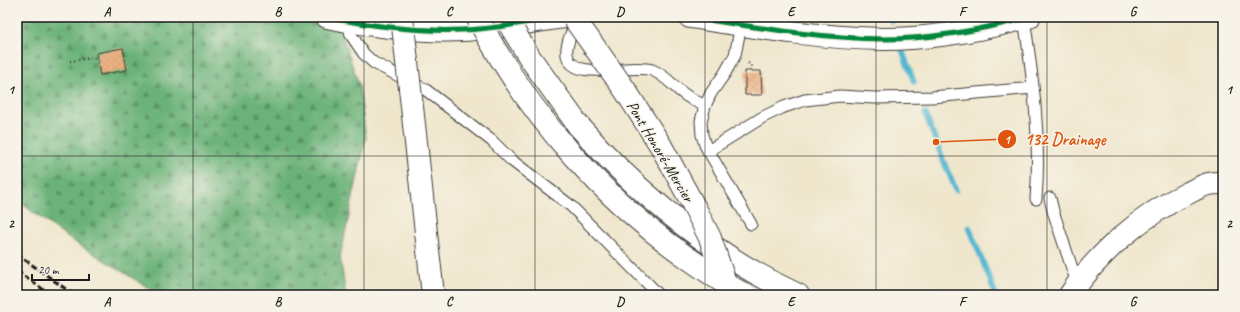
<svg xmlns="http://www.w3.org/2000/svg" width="1240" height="312" font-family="Caveat,sans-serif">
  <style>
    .forest { fill: url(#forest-firs); stroke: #44674a }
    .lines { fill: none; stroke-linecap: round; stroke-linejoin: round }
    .stream { stroke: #52b7d1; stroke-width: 5.5 }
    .building { fill: url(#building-cross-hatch) }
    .service-casing { stroke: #3c3a36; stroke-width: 13 }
    .tertiary-casing { stroke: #3c3a36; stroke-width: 24 }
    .trunk-casing { stroke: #3c3a36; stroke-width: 24 }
    .path { stroke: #3c3a36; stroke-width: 2.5; stroke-dasharray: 1 3; stroke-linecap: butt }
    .service { stroke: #fff; stroke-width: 11 }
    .tertiary { stroke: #fff; stroke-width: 22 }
    .trunk { stroke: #fff; stroke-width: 22 }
    .rail { stroke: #1c1c1c; stroke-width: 3; stroke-dasharray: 6 3; stroke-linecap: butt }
    .trunk-bridge-casing { stroke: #3c3a36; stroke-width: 24; stroke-linecap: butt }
    .trunk-bridge { stroke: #fff; stroke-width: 22 }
    .cycleway-casing { stroke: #f7f3e8; stroke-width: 8 }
    .cycleway { stroke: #00873e; stroke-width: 5 }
    .grid { fill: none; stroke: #1c1c1c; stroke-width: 1; stroke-opacity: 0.55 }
    .labels { text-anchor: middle; stroke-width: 3; stroke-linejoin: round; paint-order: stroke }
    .street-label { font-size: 16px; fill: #1c1c1c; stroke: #f7f3e8 }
    .leader { fill: none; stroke: #de560d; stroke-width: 1.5 }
    .callout-dot { fill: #de560d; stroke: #f7f3e8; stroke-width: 1.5 }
    .mark-label { font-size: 12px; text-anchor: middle; font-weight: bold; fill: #fff }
    .callout-label { font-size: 17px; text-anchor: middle; font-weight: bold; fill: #de560d; stroke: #f7f3e8; stroke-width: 3; stroke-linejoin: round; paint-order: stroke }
    .neatline { fill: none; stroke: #1c1c1c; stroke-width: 1.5 }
    .grid-label { font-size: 13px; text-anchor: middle; font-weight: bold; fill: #1c1c1c }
  </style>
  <defs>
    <pattern id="forest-firs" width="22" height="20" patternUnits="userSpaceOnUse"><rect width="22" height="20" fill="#6bb278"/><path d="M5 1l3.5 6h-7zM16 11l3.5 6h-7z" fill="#579062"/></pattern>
    <pattern id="building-cross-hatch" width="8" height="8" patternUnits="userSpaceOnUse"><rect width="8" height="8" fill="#eeb181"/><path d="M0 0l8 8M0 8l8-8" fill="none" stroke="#cc986f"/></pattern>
  </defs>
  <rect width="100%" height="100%" fill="#f7f3e8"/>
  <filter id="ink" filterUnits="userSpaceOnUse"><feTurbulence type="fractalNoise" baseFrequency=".025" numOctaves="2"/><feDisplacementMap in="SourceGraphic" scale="8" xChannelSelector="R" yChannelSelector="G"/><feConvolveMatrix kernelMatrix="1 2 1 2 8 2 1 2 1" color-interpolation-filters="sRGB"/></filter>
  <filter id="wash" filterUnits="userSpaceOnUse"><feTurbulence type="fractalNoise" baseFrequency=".012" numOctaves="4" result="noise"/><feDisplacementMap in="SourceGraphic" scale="16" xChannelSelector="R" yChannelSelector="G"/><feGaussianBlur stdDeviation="0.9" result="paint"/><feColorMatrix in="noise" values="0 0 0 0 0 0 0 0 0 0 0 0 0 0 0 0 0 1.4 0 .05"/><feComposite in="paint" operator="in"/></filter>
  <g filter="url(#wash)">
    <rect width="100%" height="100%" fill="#efe6cc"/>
    <path class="forest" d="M 17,17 L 336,17 L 359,85 L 366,138 L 340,257 L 346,295 L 160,295 L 65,236 L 17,200 Z"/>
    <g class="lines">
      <path class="stream" d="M 890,17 L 891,21
        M 902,50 L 914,82
        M 925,113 L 945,165 L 956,190
        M 969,227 L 996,295"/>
    </g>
    <g id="blocks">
      <path class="building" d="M 123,48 L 127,70 L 100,75 L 96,53 Z
        M 745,71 L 761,71 L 762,95 L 745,95 Z"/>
    </g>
  </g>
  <g filter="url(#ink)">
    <use href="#blocks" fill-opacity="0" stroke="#3c3a36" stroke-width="1"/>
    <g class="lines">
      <defs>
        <path id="service" d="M 1024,18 C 1033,79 1041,138 1036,199
          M 577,20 C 573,30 565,44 567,55 C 573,83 630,63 652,70 C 665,75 673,86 684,94 C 690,99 698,102 705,106
          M 348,21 L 351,35 L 364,54 L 374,63 L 426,90 L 492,141 L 511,160 L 571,206 L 659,295
          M 741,25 L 735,55 L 725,73 L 711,93 L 705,106 L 701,121 L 702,135 L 705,145 L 751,224
          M 708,151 L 763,117 L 784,107 L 805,100 L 840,96 L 874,98 L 932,97 L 1033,88
          M 1050,198 L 1053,211 L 1074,274 L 1079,282"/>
        <path id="tertiary" d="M 327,17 C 371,26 418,32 463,30 C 498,29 531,21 565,17
          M 690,17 C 754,27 818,38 883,39 C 932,39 982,30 1029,17"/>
        <path id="trunk" d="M 578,125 C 639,195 713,255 798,295
          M 1070,295 C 1098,253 1142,215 1188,193 C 1194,190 1201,186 1208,184 C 1213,183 1218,183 1223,183"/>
      </defs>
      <use href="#service" class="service-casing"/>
      <use href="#tertiary" class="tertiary-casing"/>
      <use href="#trunk" class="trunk-casing"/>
      <path class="path" d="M 70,61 L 97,57
        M 748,63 L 751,65 L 751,71"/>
      <use href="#service" class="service"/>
      <use href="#tertiary" class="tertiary"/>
      <use href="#trunk" class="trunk"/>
      <path class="rail" d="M 17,254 L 74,295
        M 17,271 L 51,295"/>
      <defs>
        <path id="trunk-bridge" d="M 402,17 L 433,295
          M 477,17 C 530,118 607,204 701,267 C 715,277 730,287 745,295
          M 505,17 L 530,58 L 578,125
          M 573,17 L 625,90 L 661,146 L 695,208 L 710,238 L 727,288"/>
      </defs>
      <use href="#trunk-bridge" class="trunk-bridge-casing"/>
      <use href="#trunk-bridge" class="trunk-bridge"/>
      <defs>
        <path id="cycleway" d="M 327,17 C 371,26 418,32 463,30 C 498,29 531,21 565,17
          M 690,17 C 754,27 818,38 883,39 C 932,39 982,30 1029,17"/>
      </defs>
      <use href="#cycleway" class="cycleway-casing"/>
      <use href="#cycleway" class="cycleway"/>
    </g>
  </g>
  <path class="grid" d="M 193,17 L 193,295M 364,17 L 364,295M 535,17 L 535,295M 705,17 L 705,295M 876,17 L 876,295M 1047,17 L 1047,295M 17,156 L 1223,156"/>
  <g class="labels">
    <g class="street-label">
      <text transform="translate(661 151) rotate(59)" y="6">Pont Honoré-Mercier</text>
    </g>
  </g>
  <path class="leader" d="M936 142L1007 139"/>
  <g class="callout-dot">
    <circle cx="936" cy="142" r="4"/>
    <circle cx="1007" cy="139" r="10"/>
  </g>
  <g class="mark-label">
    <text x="1007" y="144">1</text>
  </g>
  <g class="callout-label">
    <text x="1065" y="145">132 Drainage</text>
  </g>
  <rect width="1240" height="312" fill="none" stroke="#f7f3e8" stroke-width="44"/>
  <path d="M32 274v6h57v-6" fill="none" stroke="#1c1c1c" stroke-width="2"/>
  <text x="38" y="274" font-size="12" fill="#1c1c1c" stroke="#f7f3e8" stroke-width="3" paint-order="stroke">20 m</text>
  <rect x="22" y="22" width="1196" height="268" class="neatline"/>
  <g class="grid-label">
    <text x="107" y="16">A</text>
    <text x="278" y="16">B</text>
    <text x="449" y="16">C</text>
    <text x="620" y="16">D</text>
    <text x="791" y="16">E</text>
    <text x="962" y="16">F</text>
    <text x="1133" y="16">G</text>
    <text x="11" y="94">1</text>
    <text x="1229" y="94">1</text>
    <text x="11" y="228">2</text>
    <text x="1229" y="228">2</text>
    <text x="107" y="306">A</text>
    <text x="278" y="306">B</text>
    <text x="449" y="306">C</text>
    <text x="620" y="306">D</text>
    <text x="791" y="306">E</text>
    <text x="962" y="306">F</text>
    <text x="1133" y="306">G</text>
  </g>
</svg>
